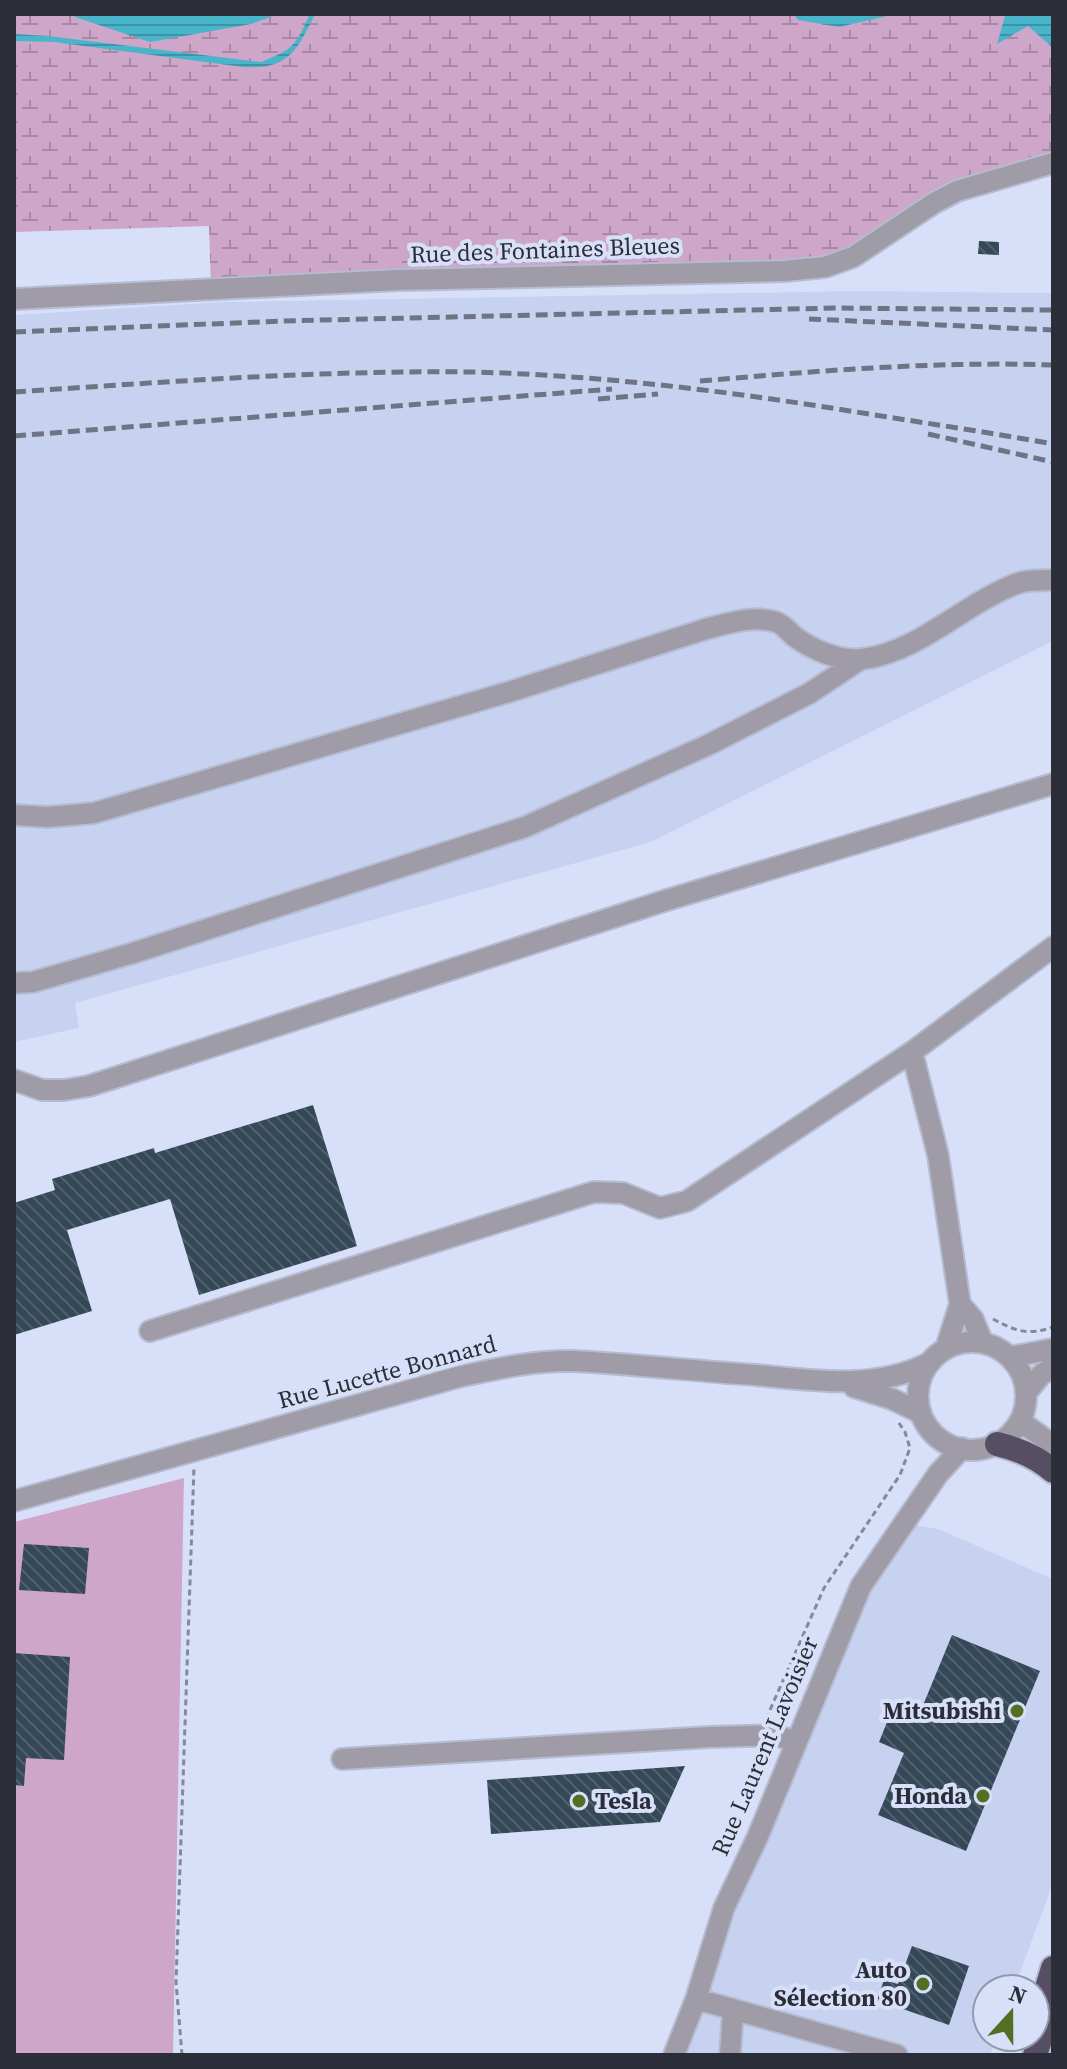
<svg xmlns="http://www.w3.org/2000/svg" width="1067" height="2069" font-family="'Source Serif 4',serif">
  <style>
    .built { fill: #c7d2f1 }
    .wetland { fill: url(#wetland-marsh) }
    .garden { fill: #cda6ca }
    .water { fill: url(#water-rules) }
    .building { fill: url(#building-back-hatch) }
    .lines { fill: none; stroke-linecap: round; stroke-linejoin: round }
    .minor-casing { stroke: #b5bcd2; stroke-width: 24 }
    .highway-casing { stroke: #b5bcd2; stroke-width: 28 }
    .path { stroke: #83889a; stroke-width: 3; stroke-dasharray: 6 4; stroke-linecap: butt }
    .minor { stroke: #9f9ca7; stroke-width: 20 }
    .highway { stroke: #564f64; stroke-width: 24 }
    .rail { stroke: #6f7484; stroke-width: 5; stroke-dasharray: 12 6; stroke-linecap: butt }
    .poi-dot { fill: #526f24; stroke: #d8e0f9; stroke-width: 3 }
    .labels { text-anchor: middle; stroke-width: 8; stroke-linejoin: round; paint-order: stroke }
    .street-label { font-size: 24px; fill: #2b2e38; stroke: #d8e0f9 }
    .poi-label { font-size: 24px; font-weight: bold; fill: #2b2e38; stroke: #d8e0f9; text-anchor: end }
  </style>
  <defs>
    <pattern id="wetland-marsh" width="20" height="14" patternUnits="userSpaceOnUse" patternTransform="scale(2)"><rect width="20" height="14" fill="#cda6ca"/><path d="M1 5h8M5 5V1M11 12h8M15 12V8" fill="none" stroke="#a788a5"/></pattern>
    <pattern id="water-rules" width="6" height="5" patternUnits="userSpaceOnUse" patternTransform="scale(2)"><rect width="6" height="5" fill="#48b5cb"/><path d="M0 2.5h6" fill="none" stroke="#3c94a6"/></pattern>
    <pattern id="building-back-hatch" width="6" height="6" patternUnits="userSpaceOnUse" patternTransform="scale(2)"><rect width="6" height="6" fill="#354857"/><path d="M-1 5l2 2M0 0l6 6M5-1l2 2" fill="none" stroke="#51606d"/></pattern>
  </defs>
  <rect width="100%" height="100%" fill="#d8e0f9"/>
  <path class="built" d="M 857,291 L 1053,293 L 1053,641 L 651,842 L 75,1003 L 79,1028 L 14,1042 L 14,315 L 223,302 Z
    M 905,1523 L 938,1529 L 1053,1579 L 1053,1883 L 1014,1989 L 987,1989 L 987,2037 L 997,2037 L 990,2055 L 674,2055 L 861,1586 Z"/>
  <path class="wetland" d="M 14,14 L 1053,14 L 1053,163 L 977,184 L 825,267 L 211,289 L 209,226 L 14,232 Z"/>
  <path class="garden" d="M 184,1478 L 173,2055 L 14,2055 L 14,1522 Z"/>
  <path class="water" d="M 73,14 L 278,14 L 251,24 L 150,42 L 75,17 Z
    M 310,14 L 315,14 C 297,51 288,70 243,67 L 54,42 L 14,41 L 14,34 L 48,36 L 261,62 C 294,49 295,46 310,14 Z
    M 794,14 L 896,14 L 839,27 L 798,20 Z
    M 1000,14 L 1053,14 L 1053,48 L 1028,26 L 997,44 L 1005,16 Z"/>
  <path class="building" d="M 979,241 L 999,242 L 999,255 L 978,254 Z
    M 313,1105 L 357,1246 L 199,1295 L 170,1199 L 67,1230 L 92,1311 L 14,1335 L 14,1203 L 55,1190 L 52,1179 L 154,1148 L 155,1153 Z
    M 24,1544 L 89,1548 L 85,1594 L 19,1590 Z
    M 952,1635 L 1040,1671 L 966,1851 L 878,1815 L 904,1753 L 879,1742 L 894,1705 L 919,1715 Z
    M 14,1653 L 70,1657 L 64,1760 L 26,1758 L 24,1786 L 14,1785 Z
    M 685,1766 L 660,1822 L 491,1834 L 487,1780 Z
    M 912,1946 L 969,1966 L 949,2025 L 894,2006 L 893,2008 L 876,2002 L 884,1980 L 898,1984 Z"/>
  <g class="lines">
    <defs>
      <path id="minor" d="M 14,299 L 398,280 L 784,271 L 825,267 L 853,257 L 934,203 L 957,191 L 1053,163
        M 14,815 L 48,817 L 94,813 L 512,691 L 709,628 C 730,623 755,615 776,622 C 783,624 789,632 795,637 C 813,650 840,662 863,659 C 905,654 943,624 978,603 C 992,595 1007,586 1022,582 C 1032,580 1043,580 1053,580
        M 14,983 L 33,982 L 133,953 L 525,827 L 710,744 L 810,693 L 861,659
        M 912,1052 L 938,1155 L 960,1304 L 946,1348
        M 14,1080 L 42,1090 L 64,1090 L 89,1086 L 667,900 L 1053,784
        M 960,1304 L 973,1319 L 983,1343
        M 150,1331 L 594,1192 L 623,1193 L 660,1208 L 687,1201 L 912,1052 L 1053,947
        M918 1396a54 54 0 1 1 108 0a54 54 0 1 1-108 0Z
        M 1010,1357 L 1053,1349
        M 854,1387 L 892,1399 L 921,1413
        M 1026,1393 L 1040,1376 L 1053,1366
        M 1020,1421 L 1053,1445
        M 14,1501 L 458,1377 C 496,1369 534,1360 573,1361 C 633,1364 694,1371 755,1375 C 814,1380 874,1391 929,1363
        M 342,1759 L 710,1737 L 777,1735 L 796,1743
        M 696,1999 L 897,2055
        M 674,2055 L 696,1999 L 724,1908 L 758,1836 L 861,1586 L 938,1474 L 962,1448
        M 730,2055 L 733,2009"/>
      <path id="highway" d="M 997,1444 C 1018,1449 1036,1456 1053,1471
        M 1035,2028 L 1053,1968
        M 1035,2055 L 1048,2016"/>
    </defs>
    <use href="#minor" class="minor-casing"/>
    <use href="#highway" class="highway-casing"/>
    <path class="path" d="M 993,1319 C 1015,1331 1028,1336 1053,1327
      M 766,1719 L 824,1588 L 900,1475 L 910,1448 L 905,1432 L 899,1423
      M 182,2055 L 176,1982 L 194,1467"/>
    <use href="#minor" class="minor"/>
    <use href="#highway" class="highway"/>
    <path class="rail" d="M 809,319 L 1053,330
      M 14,332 L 282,321 L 834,308 L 1053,310
      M 700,381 C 817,371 935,361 1053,365
      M 14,392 C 166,382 320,370 472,372 C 595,375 717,390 838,409 C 910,421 982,431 1053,444
      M 598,399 L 658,394
      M 928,434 L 1053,462
      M 14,436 L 612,389"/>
  </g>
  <g class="poi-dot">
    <circle cx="1017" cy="1711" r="8"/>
    <circle cx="983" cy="1796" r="8"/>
    <circle cx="579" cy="1801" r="8"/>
    <circle cx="923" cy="1984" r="8"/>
  </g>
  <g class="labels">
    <g class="street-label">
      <text transform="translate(545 250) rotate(-2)" y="8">Rue des Fontaines Bleues</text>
      <text transform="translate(387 1372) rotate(-15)" y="8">Rue Lucette Bonnard</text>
      <text transform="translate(765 1746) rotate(-67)" y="8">Rue Laurent Lavoisier</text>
    </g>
    <g class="poi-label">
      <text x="1001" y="1719">Mitsubishi</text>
      <text x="967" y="1804">Honda</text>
      <text x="595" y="1809" text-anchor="start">Tesla</text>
      <text x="907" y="1978">Auto<tspan x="907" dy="28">Sélection 80</tspan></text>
    </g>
  </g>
  <rect width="1067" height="2069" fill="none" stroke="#2b2e38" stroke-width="32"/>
  <g transform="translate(1011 2013) rotate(21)"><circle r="38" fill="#d8e0f9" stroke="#9399ac" stroke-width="2"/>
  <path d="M0-6L14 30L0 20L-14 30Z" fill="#526f24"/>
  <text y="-12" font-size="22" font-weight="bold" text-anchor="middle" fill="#2b2e38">N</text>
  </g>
</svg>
